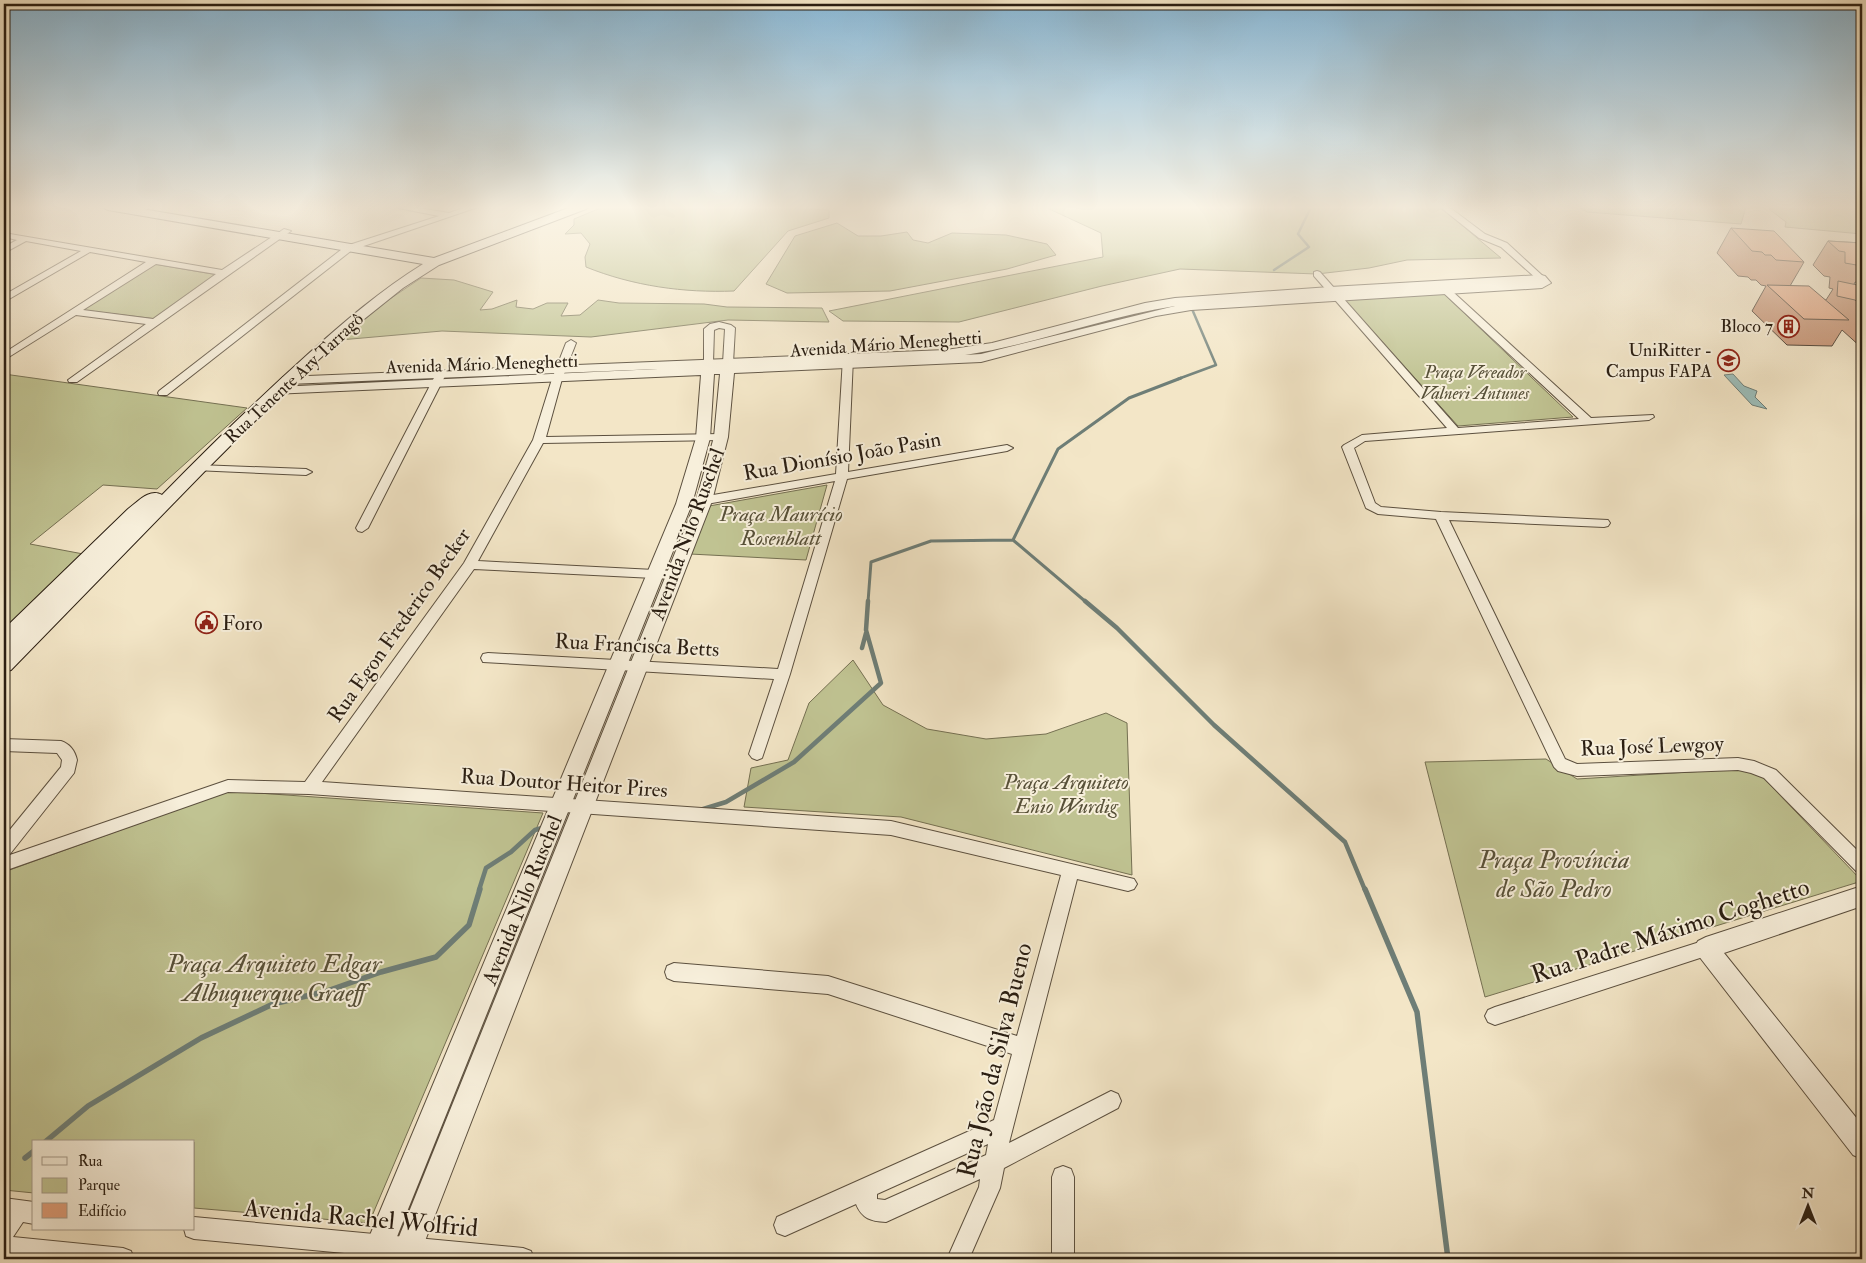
<svg xmlns="http://www.w3.org/2000/svg" width="1866" height="1263" font-family="'IM FELL Double Pica',serif">
  <style>
    .green { fill: #c0c392; stroke: #757052 }
    .water { fill: #9cbeba; stroke: #6e7e77 }
    .lines { fill: none; stroke-linecap: round; stroke-linejoin: round }
    .stream-far3 { stroke: #6e7e77; stroke-width: 2.5 }
    .stream-far2 { stroke: #6e7e77; stroke-width: 3 }
    .stream-far1 { stroke: #6e7e77; stroke-width: 4.5 }
    .stream { stroke: #6e7e77; stroke-width: 5.5 }
    .minor-casing { stroke: #5c503f; stroke-width: 2 }
    .tertiary-casing { stroke: #5c503f; stroke-width: 2 }
    .secondary-casing { stroke: #2a1e12; stroke-width: 2 }
    .minor { fill: #f7efdb; fill-rule: evenodd }
    .tertiary { fill: #f7efdb; fill-rule: evenodd }
    .secondary { fill: #f7efdb; fill-rule: evenodd }
    .wall { fill: #c38a6a; stroke: #2a1e12 }
    .building { fill: #e3a07b; stroke: #2a1e12 }
    .labels { text-anchor: middle; stroke-width: 4; stroke-linejoin: round; paint-order: stroke }
    .far-poi-label { font-size: 18px; fill: #2a1e12; stroke: #f7efdb; text-anchor: end }
    .far-street-label { font-size: 18px; fill: #2a1e12; stroke: #f7efdb }
    .far-park-label { font-size: 18px; font-style: italic; fill: #575038; stroke: #f7efdb }
    .street-label { font-size: 21px; fill: #2a1e12; stroke: #f7efdb }
    .park-label { font-size: 21px; font-style: italic; fill: #575038; stroke: #f7efdb }
    .poi-label { font-size: 21px; fill: #2a1e12; stroke: #f7efdb; text-anchor: start }
    .near-park-label { font-size: 25px; font-style: italic; fill: #575038; stroke: #f7efdb }
    .near-street-label { font-size: 25px; fill: #2a1e12; stroke: #f7efdb }
  </style>
  <rect width="100%" height="100%" fill="#f3e6c7"/>
  <filter id="stains"><feTurbulence type="fractalNoise" baseFrequency=".004" numOctaves="4"/><feColorMatrix values="0 0 0 0 .2 0 0 0 0 .09 0 0 0 0 .02 0 0 0 .5 -.17"/></filter>
  <radialGradient id="worn" r=".72"><stop offset=".6" stop-color="#630" stop-opacity="0"/><stop offset="1" stop-color="#630" stop-opacity=".3"/></radialGradient>
  <path class="green" d="M 603,207 L 764,207 L 829,210 L 829,218 L 788,231 L 734,291 C 684,293 633,286 586,267 L 585,257 L 590,244 L 581,233 L 565,234 L 574,225 L 574,219 Z
    M 1045,207 L 1440,207 L 1501,258 L 1407,260 L 1369,268 L 1317,274 L 1180,269 L 1102,286 L 959,322 L 843,321 L 829,311 L 1103,257 L 1101,233 Z
    M 1579,207 L 1746,207 L 1741,224 L 1587,212 Z
    M 1771,207 L 1858,207 L 1862,209 L 1862,234 L 1785,227 L 1786,222 L 1769,209 Z
    M 837,223 L 858,236 L 881,236 L 907,232 L 913,240 L 928,243 L 952,233 L 1006,235 L 1047,244 L 1056,255 L 1007,269 L 890,291 L 787,293 L 766,284 L 795,236 Z
    M 154,264 L 218,275 L 157,319 L 82,310 Z
    M 421,278 L 454,280 L 493,292 L 480,310 L 492,309 L 517,300 L 516,307 L 533,309 L 547,303 L 568,303 L 561,316 L 580,315 L 598,300 L 619,303 L 704,304 L 727,307 L 822,308 L 829,322 L 728,320 L 591,337 L 442,331 L 340,340 L 375,309 Z
    M 1443,293 L 1573,417 L 1458,426 L 1344,299 Z
    M 4,374 L 247,408 L 157,489 L 103,485 L 30,544 L 94,556 L 4,645 Z
    M 827,485 L 806,560 L 690,554 L 709,506 Z
    M 853,660 L 883,705 L 927,729 L 986,739 L 1046,734 L 1106,713 L 1127,723 L 1132,875 L 901,817 L 744,807 L 751,768 L 788,760 L 809,703 Z
    M 1546,759 L 1577,779 L 1754,768 L 1862,881 L 1485,997 L 1425,762 Z
    M 229,791 L 543,813 L 369,1223 L 194,1208 L 194,1142 L 34,1142 L 34,1193 L 4,1190 L 4,872 Z"/>
  <path class="water" d="M 1733,374 L 1744,386 L 1757,391 L 1755,397 L 1767,409 L 1752,405 L 1724,375 Z"/>
  <g class="lines">
    <path class="stream-far3" d="M 1274,270 L 1309,247 L 1298,234 L 1311,207
      M 1178,379 L 1216,365 L 1192,309"/>
    <path class="stream-far2" d="M 1013,540 L 1086,602
      M 1013,540 L 1058,449 L 1129,398 L 1181,378
      M 868,602 L 871,562 L 931,541 L 1013,540"/>
    <path class="stream-far1" d="M 1085,601 L 1117,628 L 1214,725 L 1345,842 L 1365,890
      M 862,648 L 866,633
      M 700,810 L 726,802 L 794,762 L 881,683 L 866,630 L 868,601
      M 479,890 L 486,868 L 511,852 L 535,830 L 545,827"/>
    <path class="stream" d="M 1365,889 L 1417,1012 L 1448,1259
      M 45,1142 L 88,1106 L 201,1038 L 273,1004 L 327,991 L 381,972 L 436,957 L 469,925 L 480,889
      M 25,1158 L 34,1151"/>
    <defs>
      <path id="minor" d="M 140,207 L 150,207 L 139,214 L 133,214 L 133,210 Z
        M 393,207 L 413,207 L 449,213 L 466,207 L 478,207 L 352,250 L 167,395 L 159,395 L 158,393 L 159,391 L 346,246 L 439,216 Z
        M 1440,207 L 1449,207 L 1485,234 L 1507,243 L 1545,278 L 1544,280 L 1538,280 L 1501,247 L 1479,238 Z
        M 284,229 L 291,231 L 77,382 L 69,382 L 68,380 L 146,324 L 76,315 L 4,360 L 4,353 L 146,262 L 90,252 L 4,302 L 4,295 L 81,251 L 26,241 L 4,253 L 4,247 L 17,240 L 4,237 L 4,233 L 222,270 ZM 156,264 L 216,274 L 153,319 L 83,310 Z
        M 1317,271 L 1320,272 L 1458,428 L 1579,419 L 1435,285 L 1435,281 L 1441,281 L 1591,418 L 1653,415 L 1654,417 L 1649,420 L 1365,441 L 1354,448 L 1375,503 L 1381,507 L 1441,512 L 1608,520 L 1610,523 L 1608,526 L 1604,527 L 1449,520 L 1565,759 L 1577,764 L 1738,758 L 1754,761 L 1776,770 L 1862,855 L 1862,873 L 1856,871 L 1764,778 L 1751,773 L 1738,770 L 1577,776 L 1558,771 L 1554,767 L 1436,519 L 1378,514 L 1366,508 L 1342,447 L 1344,445 L 1362,435 L 1447,428 L 1314,276 L 1314,272 Z
        M 719,322 L 731,325 L 735,328 L 733,363 L 728,366 L 723,363 L 725,329 L 719,328 L 714,330 L 713,363 L 708,366 L 704,365 L 704,329 L 710,324 Z
        M 571,340 L 576,343 L 562,379 L 546,437 L 721,434 L 727,437 L 721,440 L 543,443 L 478,561 L 674,571 L 680,575 L 674,579 L 474,569 L 322,782 L 891,821 L 1134,879 L 1137,884 L 1134,889 L 1128,891 L 1077,879 L 1009,1143 L 1111,1091 L 1118,1094 L 1121,1101 L 1118,1108 L 1004,1168 L 1000,1188 L 969,1259 L 947,1259 L 979,1187 L 980,1179 L 886,1222 C 871,1221 862,1219 856,1204 L 785,1236 L 777,1233 L 774,1225 L 777,1217 L 994,1120 L 1012,1054 L 828,994 L 674,981 L 667,978 L 665,972 L 667,966 L 674,963 L 828,976 L 1017,1036 L 1061,875 L 891,835 L 309,794 L 228,792 L 4,871 L 4,857 L 228,780 L 305,782 L 464,563 L 533,440 L 552,379 L 566,343 ZM 988,1144 L 986,1155 L 885,1200 L 877,1199 L 877,1194 Z
        M 848,355 L 853,358 L 848,472 L 1007,445 L 1013,448 L 1007,451 L 847,479 L 790,674 L 762,758 L 757,760 L 752,758 L 749,754 L 774,679 L 483,662 L 481,658 L 483,654 L 488,653 L 778,669 L 835,481 L 684,508 L 678,504 L 684,500 L 836,474 L 843,358 Z
        M 441,371 L 446,374 L 368,528 L 362,532 L 358,531 L 356,528 L 436,374 Z
        M 198,465 L 306,469 L 312,472 L 306,475 L 194,470 L 192,468 L 194,466 Z
        M 4,739 L 61,741 C 70,744 75,751 77,760 L 74,773 L 10,854 L 4,856 L 4,837 L 61,767 L 62,760 L 57,753 L 4,751 Z
        M 1706,940 L 1712,942 L 1715,948 L 1712,954 L 1706,956 L 1495,1025 L 1488,1022 L 1485,1016 L 1488,1010 L 1495,1007 Z
        M 1063,1166 L 1071,1169 L 1074,1177 L 1074,1259 L 1052,1259 L 1052,1177 L 1055,1169 Z
        M 4,1198 L 34,1202 L 34,1224 L 23,1222 L 13,1237 L 123,1248 L 131,1251 L 134,1259 L 4,1258 Z
        M 194,1217 L 523,1248 L 531,1251 L 534,1259 L 408,1259 L 194,1239 L 186,1236 L 184,1229 L 194,1229 Z"/>
      <path id="tertiary" d="M 1541,275 L 1545,276 L 1551,283 L 1542,288 L 1191,310 L 1156,316 L 981,362 L 734,373 L 728,437 L 712,501 L 418,1259 L 390,1259 L 696,501 L 714,437 L 720,374 L 714,374 L 710,438 L 692,504 L 388,1259 L 360,1259 L 676,504 L 696,438 L 701,375 L 272,394 L 270,391 L 272,388 L 277,387 L 658,369 L 288,384 L 283,383 L 281,380 L 283,377 L 946,350 L 992,343 L 1145,303 L 1175,298 L 1330,287 ZM 1175,306 L 981,354 L 965,355 C 1036,344 1104,317 1175,306 Z
        M 1862,886 L 1862,906 L 1724,953 L 1862,1125 L 1862,1159 L 1853,1155 L 1698,955 L 1694,948 L 1698,941 L 1706,937 Z"/>
      <path id="secondary" d="M 102,207 L 130,207 L 434,258 L 571,207 L 588,207 L 586,209 L 439,265 L 403,288 L 358,324 L 293,383 L 204,472 L 11,670 L 4,672 L 4,653 L 10,646 L 4,648 L 4,629 L 128,509 C 138,502 149,488 162,495 C 209,447 257,400 307,355 C 344,322 381,290 423,264 L 108,210 Z"/>
    </defs>
    <use href="#minor" class="minor-casing"/>
    <use href="#tertiary" class="tertiary-casing"/>
    <use href="#secondary" class="secondary-casing"/>
    <use href="#minor" class="minor"/>
    <use href="#tertiary" class="tertiary"/>
    <use href="#secondary" class="secondary"/>
  </g>
  <path class="wall" d="M 1731,228 L 1804,262 L 1790,286 L 1826,300 L 1833,289 L 1829,288 L 1830,277 L 1824,276 L 1813,265 L 1828,241 L 1862,243 L 1862,284 L 1855,282 L 1854,284 L 1862,286 L 1862,348 L 1842,330 L 1832,346 L 1787,345 L 1752,311 L 1766,286 L 1761,285 L 1756,280 L 1751,280 L 1748,277 L 1738,276 L 1717,253 Z"/>
  <path class="building" d="M 1731,228 L 1774,231 L 1804,262 L 1776,260 L 1771,255 L 1765,255 L 1762,252 L 1752,251 Z
    M 1828,241 L 1862,243 L 1862,266 L 1845,263 L 1845,252 L 1839,251 Z
    M 1838,281 L 1862,286 L 1862,306 L 1855,300 L 1837,296 Z
    M 1767,285 L 1809,286 L 1849,320 L 1804,319 Z"/>
  <linearGradient id="sky" x2="0" y2="1"><stop stop-color="#89b8d6"/><stop offset="0.54" stop-color="#faf4e6"/><stop offset="1" stop-color="#faf4e6" stop-opacity="0"/></linearGradient>
  <rect width="1866" height="384" fill="url(#sky)"/>
  <defs>
    <symbol id="building-ring" viewBox="-11 -11 22 22"><circle r="9.5" fill="#f7efdb" stroke="#8f2418" stroke-width="1.5"/><path d="M-4-6H4V6H1V3H-1V6H-4ZM-2.5-4.3h1.7v1.8h-1.7ZM.8-4.3h1.7v1.8H.8ZM-2.5-1h1.7V.8h-1.7ZM.8-1h1.7V.8H.8Z" fill="#8f2418"/></symbol>
    <symbol id="university-ring" viewBox="-11 -11 22 22"><circle r="9.5" fill="#f7efdb" stroke="#8f2418" stroke-width="1.5"/><path d="M0-5L7-2L0 1L-7-2ZM-4 1L0 2.5L4 1V4Q0 6-4 4Z" fill="#8f2418"/></symbol>
    <symbol id="civic-ring" viewBox="-11 -11 22 22"><circle r="9.5" fill="#f7efdb" stroke="#8f2418" stroke-width="1.5"/><path d="M-.6-6.5H3V-4.5H.6V-3L4-1V1h2V6H-6V1h2V-1L-.6-3ZM-1.2 2.5V6h2.4V2.5Z" fill="#8f2418"/></symbol>
  </defs>
  <g fill-rule="evenodd">
    <use href="#building-ring" x="1776" y="314" width="25" height="25"/>
    <use href="#university-ring" x="1716" y="348" width="25" height="25"/>
    <use href="#civic-ring" x="194" y="610" width="25" height="25"/>
  </g>
  <g class="labels">
    <g class="far-poi-label">
      <text x="1773" y="332">Bloco 7</text>
      <text x="1712" y="356">UniRitter -<tspan x="1712" dy="21">Campus FAPA</tspan></text>
    </g>
    <g class="far-street-label">
      <text transform="translate(886 344) rotate(-4)" y="6">Avenida Mário Meneghetti</text>
      <text transform="translate(482 364) rotate(-2)" y="6">Avenida Mário Meneghetti</text>
      <text transform="translate(294 378) rotate(-43)" y="6">Rua Tenente Ary Tarragô</text>
    </g>
    <g class="far-park-label">
      <text x="1475" y="378">Praça Vereador<tspan x="1475" dy="21">Valneri Antunes</tspan></text>
    </g>
    <g class="street-label">
      <text transform="translate(842 456) rotate(-10)" y="7">Rua Dionísio João Pasin</text>
      <text transform="translate(687 534) rotate(-70)" y="7">Avenida Nilo Ruschel</text>
      <text transform="translate(399 625) rotate(-55)" y="7">Rua Egon Frederico Becker</text>
      <text transform="translate(637 645) rotate(3)" y="7">Rua Francisca Betts</text>
      <text transform="translate(1652 746) rotate(-2)" y="7">Rua José Lewgoy</text>
      <text transform="translate(564 783) rotate(4)" y="7">Rua Doutor Heitor Pires</text>
      <text transform="translate(522 900) rotate(-68)" y="7">Avenida Nilo Ruschel</text>
    </g>
    <g class="park-label">
      <text x="781" y="521">Praça Maurício<tspan x="781" dy="24">Rosenblatt</tspan></text>
      <text x="1066" y="789">Praça Arquiteto<tspan x="1066" dy="24">Enio Wurdig</tspan></text>
    </g>
    <g class="poi-label">
      <text x="222" y="630">Foro</text>
    </g>
    <g class="near-park-label">
      <text x="1554" y="868">Praça Província<tspan x="1554" dy="29">de São Pedro</tspan></text>
      <text x="274" y="972">Praça Arquiteto Edgar<tspan x="274" dy="29">Albuquerque Graeff</tspan></text>
    </g>
    <g class="near-street-label">
      <text transform="translate(1670 930) rotate(-18)" y="9">Rua Padre Máximo Coghetto</text>
      <text transform="translate(994 1060) rotate(-76)" y="9">Rua João da Silva Bueno</text>
      <text transform="translate(361 1217) rotate(5)" y="9">Avenida Rachel Wolfrid</text>
    </g>
  </g>
  <rect width="1866" height="1263" fill="none" stroke="#f3e6c7" stroke-width="20"/>
  <rect x="5" y="5" width="1856" height="1253" fill="none" stroke="#2a1e12" stroke-width="2.5"/>
  <rect x="10" y="10" width="1846" height="1243" fill="none" stroke="#2a1e12"/>
  <rect x="32" y="1140" width="162" height="90" fill="#f7efdb" stroke="#a59b8b"/>
  <rect x="42" y="1157" width="25" height="8" fill="#f7efdb" stroke="#a59b8b"/>
  <text x="78" y="1166" font-size="15" fill="#2a1e12">Rua</text>
  <rect x="42" y="1178" width="25" height="15" fill="#c0c392" stroke="#a59b8b"/>
  <text x="78" y="1190" font-size="15" fill="#2a1e12">Parque</text>
  <rect x="42" y="1203" width="25" height="15" fill="#e3a07b" stroke="#a59b8b"/>
  <text x="78" y="1216" font-size="15" fill="#2a1e12">Edifício</text>
  <g transform="translate(1808 1206)" stroke="#f7efdb" stroke-width="4" paint-order="stroke">
  <path d="M0-4L9 19L0 12L-9 19Z" fill="#2a1e12"/>
  <text y="-8" font-size="14" font-weight="bold" text-anchor="middle" fill="#2a1e12">N</text>
  </g>
  <rect width="100%" height="100%" filter="url(#stains)"/>
  <rect width="100%" height="100%" fill="url(#worn)"/>
</svg>
